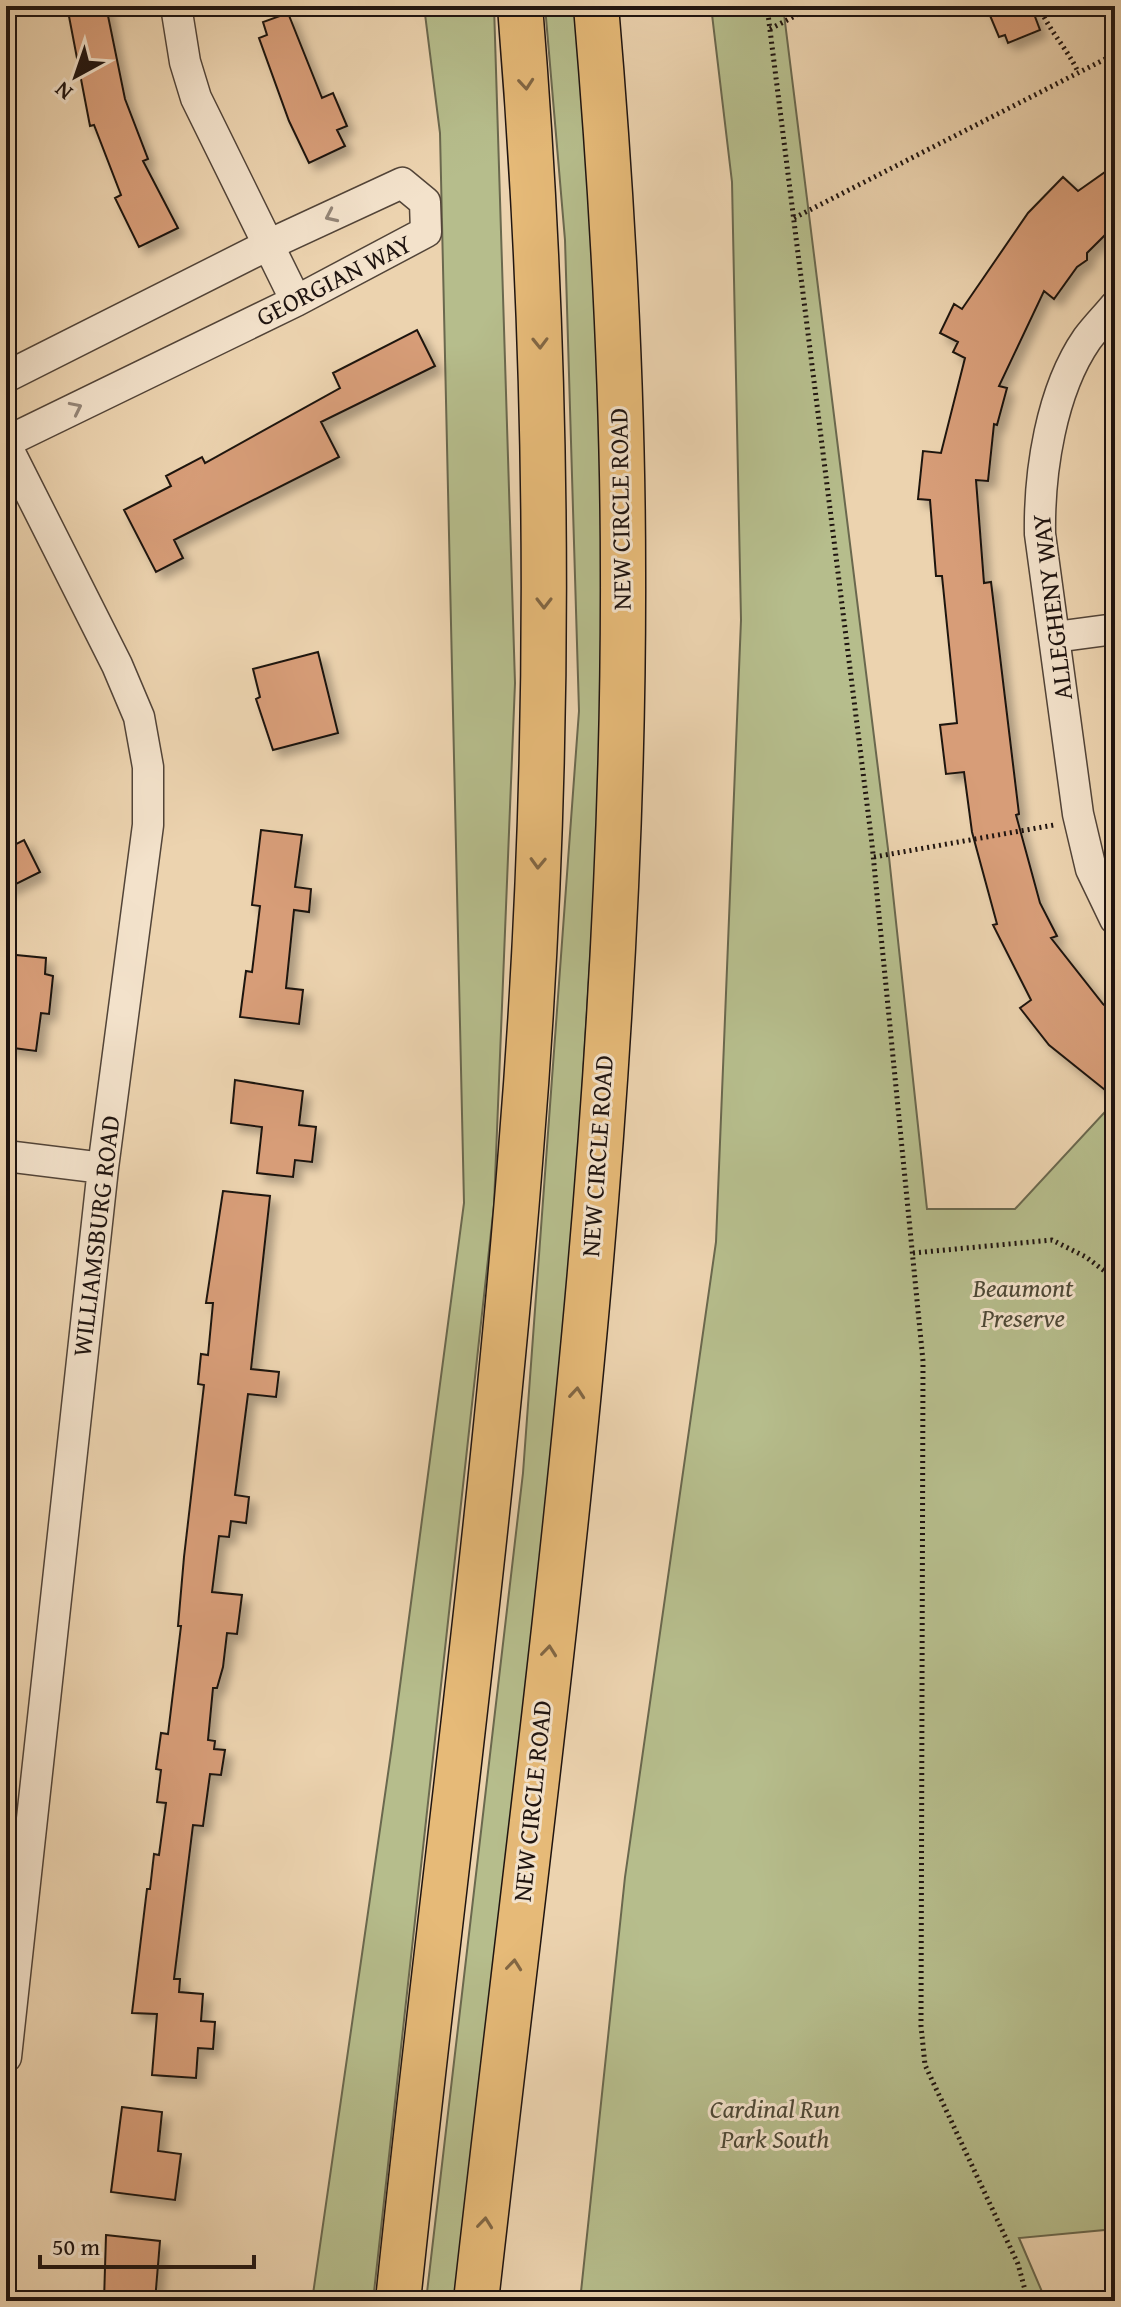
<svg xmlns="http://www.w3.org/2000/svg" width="1121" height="2307" font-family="'Gentium Book Plus',serif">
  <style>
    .green { fill: #b6bd8c; stroke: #6a684e; stroke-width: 2 }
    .building { fill: #d79d78; stroke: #1f1410; stroke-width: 2; filter: url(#shadow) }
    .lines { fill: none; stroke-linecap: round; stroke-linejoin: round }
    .street-casing { stroke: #524438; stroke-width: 33 }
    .highway-casing { stroke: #1f1410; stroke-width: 47 }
    .path { stroke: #1f1410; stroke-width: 5; stroke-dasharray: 2 4; stroke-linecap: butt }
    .street { stroke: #f3e2cb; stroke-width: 30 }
    .highway { stroke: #e6ba78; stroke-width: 44 }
    .oneway { stroke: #826744 }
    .oneway2 { stroke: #948577 }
    .labels { text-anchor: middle; stroke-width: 6; stroke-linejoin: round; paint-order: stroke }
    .street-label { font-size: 26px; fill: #1f1410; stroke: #f3e2cb }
    .park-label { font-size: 26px; font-style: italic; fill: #4c4735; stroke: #f3e2cb }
  </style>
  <defs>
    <filter id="shadow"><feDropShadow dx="7" dy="7" stdDeviation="4" flood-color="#0004"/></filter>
  </defs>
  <rect width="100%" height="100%" fill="#ecd3af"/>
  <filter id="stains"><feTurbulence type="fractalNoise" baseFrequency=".0025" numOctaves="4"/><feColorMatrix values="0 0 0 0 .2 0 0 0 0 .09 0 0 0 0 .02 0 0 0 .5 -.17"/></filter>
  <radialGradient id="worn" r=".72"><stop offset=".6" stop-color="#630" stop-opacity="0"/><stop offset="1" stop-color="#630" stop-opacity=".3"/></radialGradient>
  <path class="green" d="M 424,6 L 494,6 L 515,683 L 494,1205 L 373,2301 L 312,2301 L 392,1746 L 464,1203 L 440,133 Z
    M 545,6 L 575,6 L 598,259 L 605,713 L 570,1292 L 458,2301 L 426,2301 L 523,1473 L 579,711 L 565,240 Z
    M 711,6 L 783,6 L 889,857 L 927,1209 L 1015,1209 L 1115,1101 L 1115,2229 L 1019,2238 L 1046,2301 L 580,2301 L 625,1877 L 716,1242 L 741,620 L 732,182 Z"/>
  <path class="building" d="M 67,6 L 106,6 L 125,99 L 148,159 L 143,161 L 178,228 L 139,247 L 115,198 L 121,195 L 94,125 L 90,126 Z
    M 986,6 L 1031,6 L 1040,30 L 1008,43 L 1005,35 L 999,37 Z
    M 288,13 L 322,98 L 333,93 L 347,126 L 337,130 L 345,146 L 309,163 L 289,121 L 259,38 L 267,35 L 263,22 Z
    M 1115,165 L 1115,225 L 1087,253 L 1087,260 L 1077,267 L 1054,299 L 1044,291 L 999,386 L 1007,388 L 997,425 L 994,424 L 988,481 L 976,480 L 984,583 L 991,582 L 1019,814 L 1016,815 L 1040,903 L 1057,936 L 1051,938 L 1103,1004 L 1115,1014 L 1115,1098 L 1049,1045 L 1020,1008 L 1031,1000 L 993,925 L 997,924 L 972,832 L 964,772 L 946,774 L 940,725 L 957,723 L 950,655 L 942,576 L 936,576 L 930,500 L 918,499 L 923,451 L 941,453 L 965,358 L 953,352 L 958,342 L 940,333 L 954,304 L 962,309 L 1028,213 L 1063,177 L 1078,191 Z
    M 417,330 L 435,366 L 321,422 L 339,457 L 174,540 L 183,558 L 156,572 L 124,510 L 171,486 L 166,476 L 202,457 L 205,463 L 340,388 L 333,373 Z
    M 318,652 L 338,733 L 273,750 L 256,699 L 260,697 L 253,669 Z
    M 261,830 L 302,835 L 295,887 L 311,889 L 309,912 L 294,910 L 286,988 L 303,990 L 299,1024 L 240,1017 L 246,971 L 252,972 L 260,906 L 252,905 Z
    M 24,840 L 40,872 L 6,889 L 6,849 Z
    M 6,954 L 46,958 L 45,974 L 53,976 L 49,1014 L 41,1013 L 36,1051 L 6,1047 Z
    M 235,1080 L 303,1091 L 299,1125 L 316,1127 L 312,1162 L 295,1160 L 293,1177 L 257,1173 L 262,1127 L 231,1123 Z
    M 223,1191 L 270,1196 L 251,1369 L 279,1372 L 276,1397 L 248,1394 L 235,1495 L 249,1497 L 246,1523 L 231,1521 L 229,1537 L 219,1536 L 212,1592 L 242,1595 L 237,1634 L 227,1633 L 223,1667 L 217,1688 L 213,1688 L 208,1740 L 215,1741 L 214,1749 L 225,1750 L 221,1775 L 210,1774 L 203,1826 L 193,1825 L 174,1979 L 180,1979 L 179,1992 L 203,1994 L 201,2021 L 215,2022 L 213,2049 L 198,2048 L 196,2078 L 152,2075 L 157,2014 L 132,2013 L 147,1889 L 150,1889 L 154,1854 L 159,1855 L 166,1803 L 157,1802 L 161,1770 L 156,1769 L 161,1733 L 168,1734 L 181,1626 L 178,1626 L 184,1557 L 204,1385 L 198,1384 L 201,1354 L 208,1355 L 213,1303 L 206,1303 Z
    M 122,2107 L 162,2112 L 158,2151 L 181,2154 L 175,2200 L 111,2192 Z
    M 106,2235 L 160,2241 L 155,2301 L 104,2301 Z"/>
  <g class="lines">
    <defs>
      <path id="street" d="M 176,6 L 185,62 L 196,98 L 296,301
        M 1115,306 C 1106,317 1096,327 1087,339 C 1051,391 1039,472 1040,534 L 1078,814 L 1091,869 L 1115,919
        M 6,377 L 268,245 L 402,183 L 425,202 L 426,232 L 296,301 L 6,442
        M 6,445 L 117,665 L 139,717 L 148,767 L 148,825 L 103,1168 L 6,2057
        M 1055,637 L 1115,629
        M 6,1156 L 103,1168"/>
      <path id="highway" d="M 398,2301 C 438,1917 491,1535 521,1150 C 552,770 551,386 520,6
        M 476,2301 C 540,1729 625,1149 623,572 C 623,383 612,194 596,6"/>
    </defs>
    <use href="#street" class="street-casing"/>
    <use href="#highway" class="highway-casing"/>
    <path class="path" d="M 767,6 L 872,844 L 923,1361 L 921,2026 L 925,2065 L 1018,2264 L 1028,2301
      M 1039,6 C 1049,31 1067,48 1078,72
      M 770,29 L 814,6
      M 794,218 L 1115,54
      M 874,857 L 1054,825
      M 913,1253 L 1052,1240 L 1086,1257 L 1115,1279"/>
    <use href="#street" class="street"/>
    <use href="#highway" class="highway"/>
  </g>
  <defs><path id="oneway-chevron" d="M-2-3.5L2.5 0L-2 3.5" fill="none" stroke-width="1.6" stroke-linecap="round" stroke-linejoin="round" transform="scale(2)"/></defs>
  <g class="oneway">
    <use href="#oneway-chevron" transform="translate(526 84) rotate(85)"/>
    <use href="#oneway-chevron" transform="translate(540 343) rotate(89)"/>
    <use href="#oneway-chevron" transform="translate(544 603) rotate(90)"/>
    <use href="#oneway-chevron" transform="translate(538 863) rotate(92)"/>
    <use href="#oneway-chevron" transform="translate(577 1393) rotate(-85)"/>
    <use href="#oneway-chevron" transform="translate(549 1651) rotate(-84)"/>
    <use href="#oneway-chevron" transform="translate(514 1965) rotate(-84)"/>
    <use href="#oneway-chevron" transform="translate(485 2223) rotate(-84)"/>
  </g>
  <g class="oneway2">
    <use href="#oneway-chevron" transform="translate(331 216) rotate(155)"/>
    <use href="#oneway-chevron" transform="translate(76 408) rotate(-26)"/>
  </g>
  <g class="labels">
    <g class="street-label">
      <text transform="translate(334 280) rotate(-27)" y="9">GEORGIAN WAY</text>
      <text transform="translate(620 509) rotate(-91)" y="9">NEW CIRCLE ROAD</text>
      <text transform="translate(1052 607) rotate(-97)" y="9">ALLEGHENY WAY</text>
      <text transform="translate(597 1156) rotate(-86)" y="9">NEW CIRCLE ROAD</text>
      <text transform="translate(96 1236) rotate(-83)" y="9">WILLIAMSBURG ROAD</text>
      <text transform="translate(532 1801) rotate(-84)" y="9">NEW CIRCLE ROAD</text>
    </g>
    <g class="park-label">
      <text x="1023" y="1297">Beaumont<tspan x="1023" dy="30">Preserve</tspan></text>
      <text x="775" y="2118">Cardinal Run<tspan x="775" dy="30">Park South</tspan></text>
    </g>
  </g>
  <rect width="1121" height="2307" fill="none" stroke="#ecd3af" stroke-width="32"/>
  <rect x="8" y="8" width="1105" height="2291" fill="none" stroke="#1f1410" stroke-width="4"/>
  <rect x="16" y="16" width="1089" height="2275" fill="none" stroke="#1f1410" stroke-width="2"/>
  <g transform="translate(76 76) rotate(220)" stroke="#f3e2cb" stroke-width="6" paint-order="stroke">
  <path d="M0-6L14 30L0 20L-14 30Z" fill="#1f1410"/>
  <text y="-12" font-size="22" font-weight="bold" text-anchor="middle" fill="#1f1410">N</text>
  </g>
  <path d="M40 2255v12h214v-12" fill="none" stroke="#1f1410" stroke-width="4"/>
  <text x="52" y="2255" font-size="24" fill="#1f1410" stroke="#f3e2cb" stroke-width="6" paint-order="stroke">50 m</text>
  <rect width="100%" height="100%" filter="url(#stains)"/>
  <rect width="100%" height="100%" fill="url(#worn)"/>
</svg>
